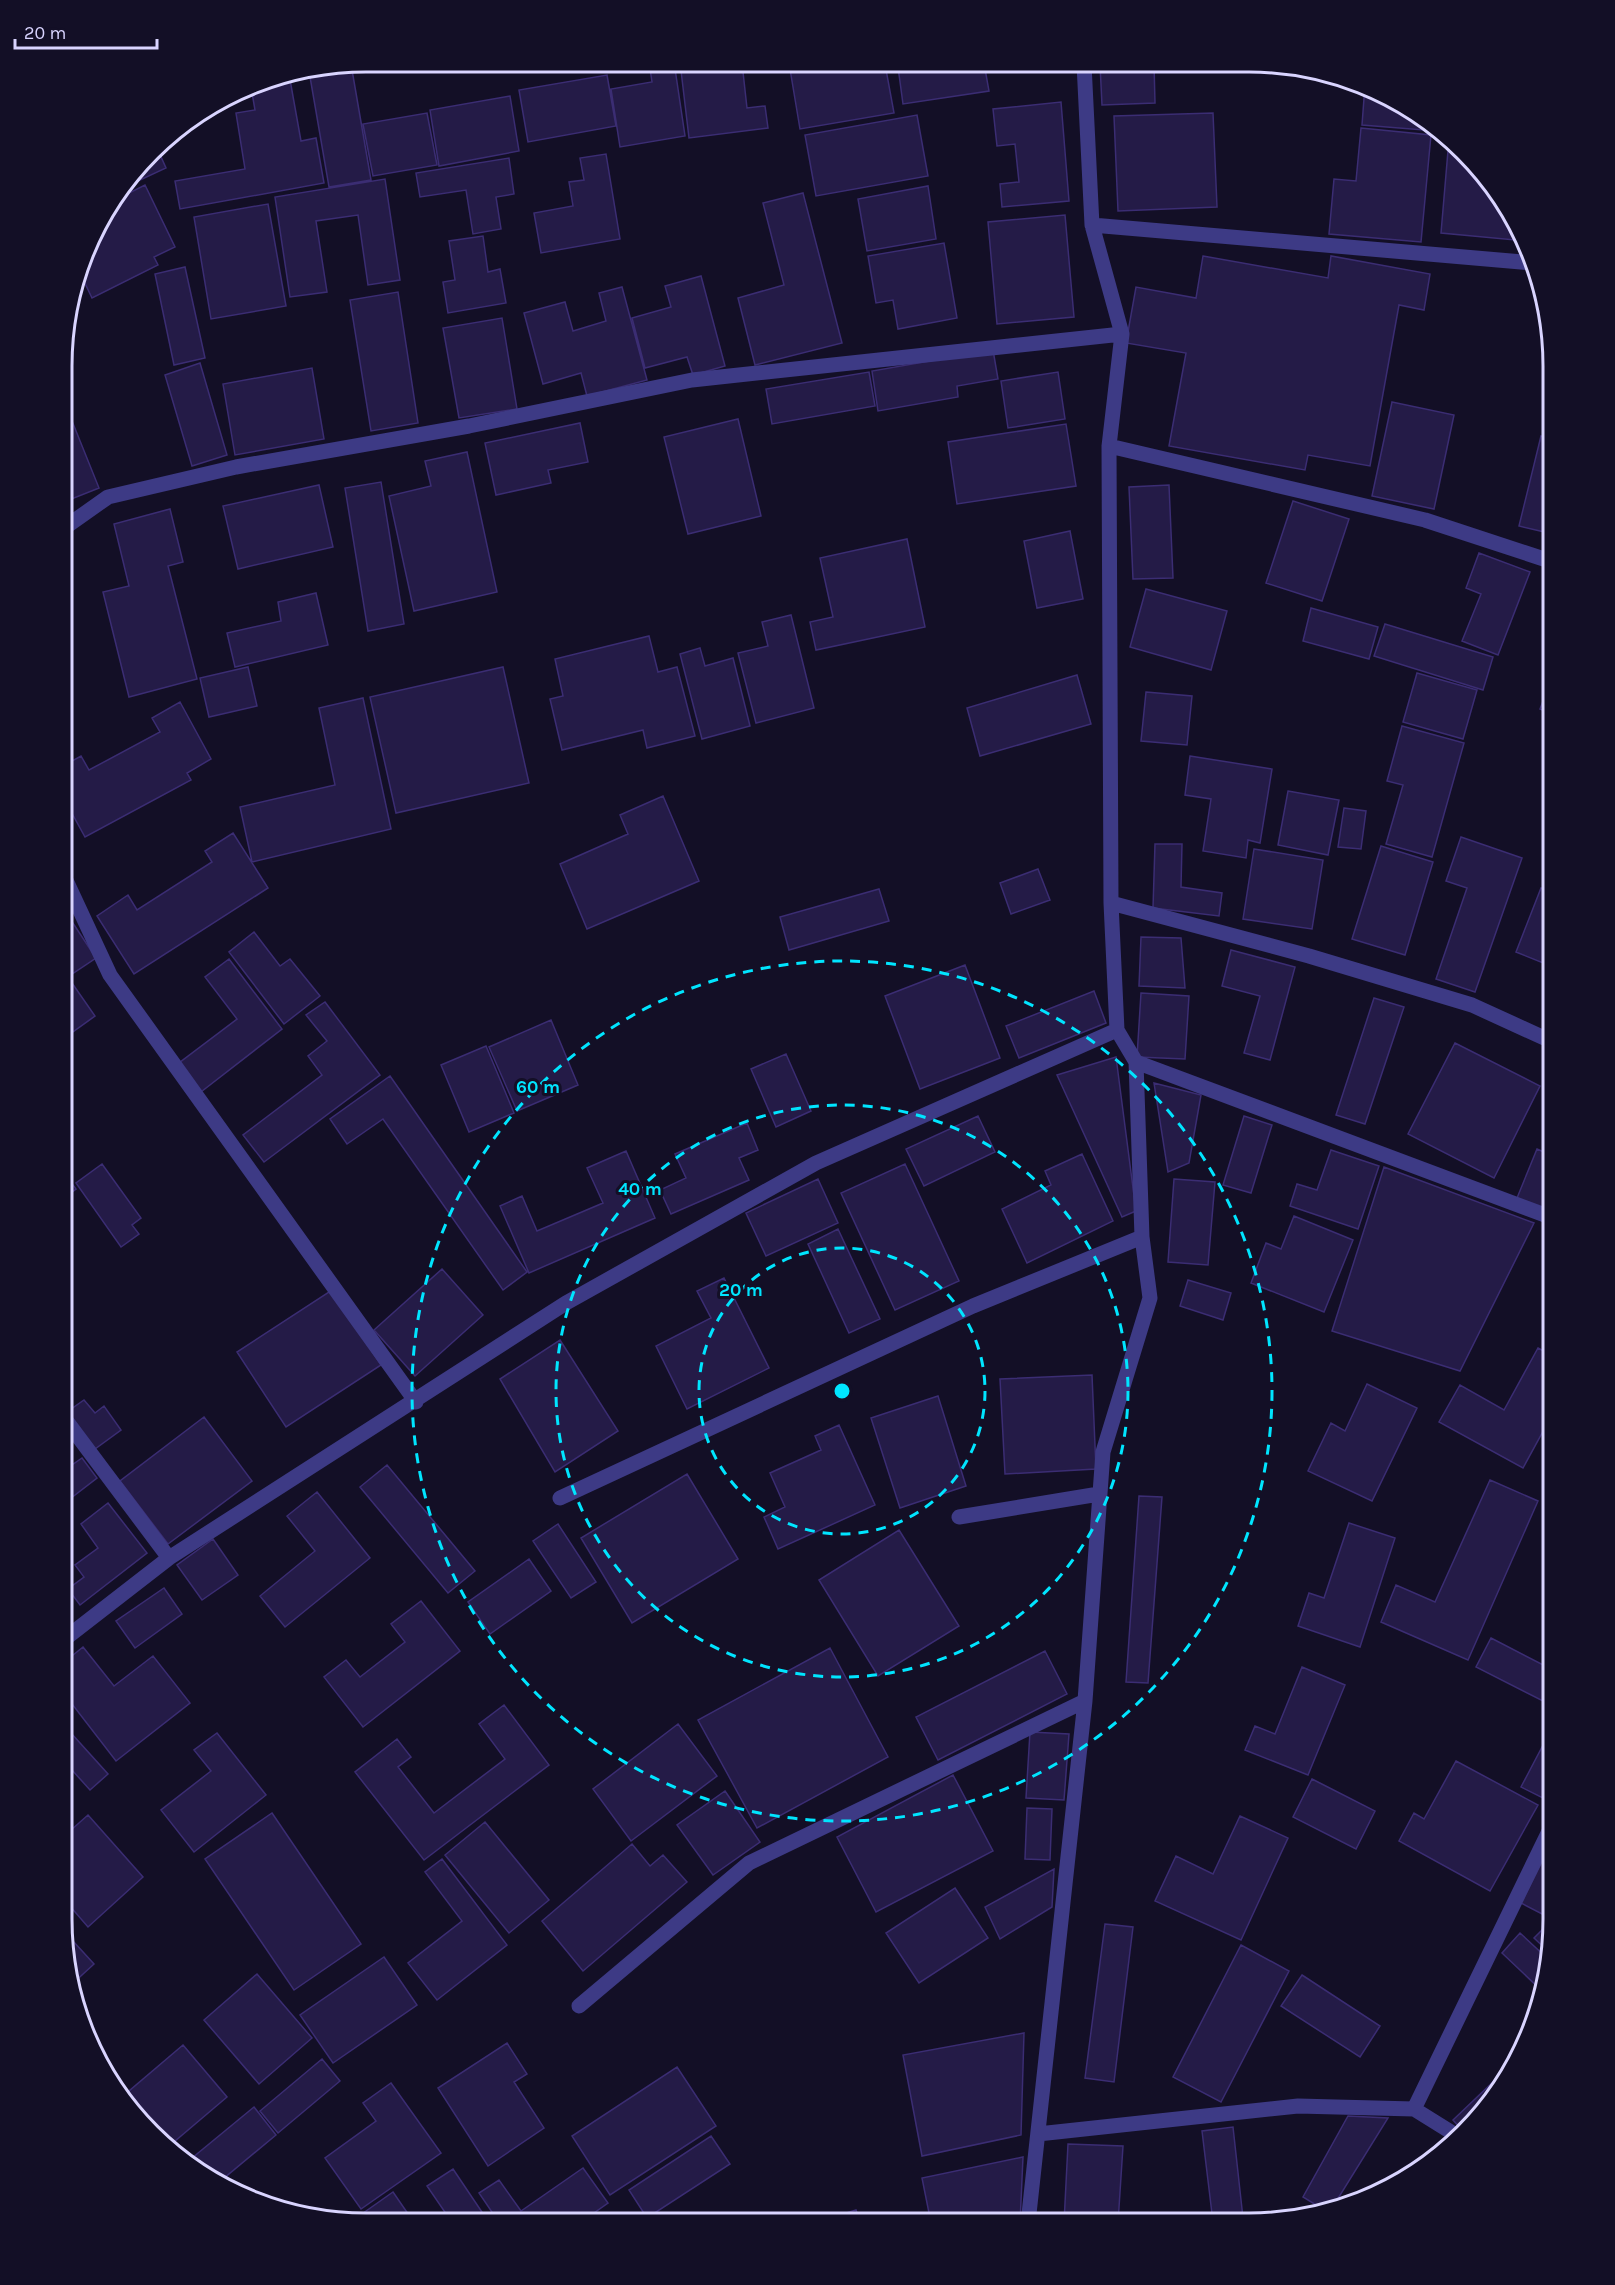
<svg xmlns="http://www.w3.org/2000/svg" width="1615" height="2285" font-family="Karla,sans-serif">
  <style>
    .building { fill: #241b47; stroke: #3b2d73; stroke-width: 1.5 }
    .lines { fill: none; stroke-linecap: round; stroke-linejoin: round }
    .minor { stroke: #3d3a85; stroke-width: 15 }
    .ring { fill: none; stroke: #00e5ff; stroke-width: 3; stroke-dasharray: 10 8 }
    .rim { fill: none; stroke: #d9d4ff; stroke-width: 3 }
    .centre { fill: #00e5ff; stroke: #130f26; stroke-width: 3 }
    .ring-label { font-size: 18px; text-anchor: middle; font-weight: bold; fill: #00e5ff; stroke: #130f26; stroke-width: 6; stroke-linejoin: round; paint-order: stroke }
  </style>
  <rect width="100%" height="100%" fill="#130f26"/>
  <path class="building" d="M 649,62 L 674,62 L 685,136 L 620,147 L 611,89 L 652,82 Z
    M 680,62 L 742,63 L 747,108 L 765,106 L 768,128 L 689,138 Z
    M 789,63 L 864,63 L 865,67 L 885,64 L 894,113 L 800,129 Z
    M 920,63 L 984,63 L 989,91 L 903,104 L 898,67 Z
    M 351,64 L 371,180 L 329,187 L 309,71 Z
    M 1100,64 L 1154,64 L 1155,103 L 1102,105 Z
    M 289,74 L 301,141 L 316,138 L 324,183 L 180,209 L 175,181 L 245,169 L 236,113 L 255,110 L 251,87 L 268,78 Z
    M 607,75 L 616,126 L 528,142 L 519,90 Z
    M 1365,85 L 1434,124 L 1436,131 L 1362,125 Z
    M 510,96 L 519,151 L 439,166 L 430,110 Z
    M 1061,102 L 1069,201 L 1002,207 L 1000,184 L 1019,182 L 1015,144 L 997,146 L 993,109 Z
    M 427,113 L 437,165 L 373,176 L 363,124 Z
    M 1213,113 L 1217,207 L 1118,211 L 1114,116 Z
    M 917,115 L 928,176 L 816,196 L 805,135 Z
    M 1361,128 L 1431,135 L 1421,242 L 1329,234 L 1334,179 L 1356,181 Z
    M 1449,139 L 1490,180 L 1517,223 L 1515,240 L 1441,233 Z
    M 157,148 L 166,168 L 138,181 L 135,174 Z
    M 606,154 L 620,239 L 541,253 L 534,213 L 573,206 L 569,182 L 584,180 L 580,158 Z
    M 509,158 L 514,194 L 496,197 L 501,229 L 473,234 L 466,190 L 420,197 L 416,173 Z
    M 385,179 L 400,280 L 368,285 L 358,215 L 316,221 L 327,292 L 290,297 L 275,197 Z
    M 145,185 L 175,247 L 154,257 L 158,265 L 92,298 L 81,275 L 102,214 L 113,201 Z
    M 928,186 L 936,239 L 867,251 L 858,199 Z
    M 803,193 L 842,343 L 755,365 L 738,298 L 784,285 L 763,203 Z
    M 268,204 L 286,306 L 211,319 L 194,217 Z
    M 1065,215 L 1074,317 L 997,324 L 988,222 Z
    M 483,236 L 488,272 L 500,269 L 506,303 L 448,313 L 443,282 L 455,280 L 449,241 Z
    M 944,243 L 957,318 L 898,329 L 893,300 L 876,303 L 868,256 Z
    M 1203,256 L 1328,278 L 1331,256 L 1430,274 L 1424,310 L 1399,305 L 1370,466 L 1308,455 L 1305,470 L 1169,446 L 1186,353 L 1126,343 L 1136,287 L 1196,298 Z
    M 185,267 L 205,358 L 174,365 L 155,274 Z
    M 701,276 L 725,366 L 693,375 L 687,357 L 645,368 L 632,318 L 671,307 L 665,286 Z
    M 622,287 L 647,380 L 587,396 L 581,373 L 543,384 L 524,313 L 565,302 L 573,331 L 606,321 L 599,293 Z
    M 398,292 L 418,423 L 371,431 L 350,300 Z
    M 502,318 L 517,409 L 459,418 L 443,328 Z
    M 993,350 L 998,379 L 957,386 L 958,397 L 878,411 L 872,371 Z
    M 200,363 L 227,455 L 192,466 L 165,375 Z
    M 312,368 L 324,439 L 235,455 L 223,384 Z
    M 869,372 L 875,406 L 772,424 L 766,389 Z
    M 1058,372 L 1065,419 L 1008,428 L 1001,381 Z
    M 1392,402 L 1454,415 L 1434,509 L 1372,496 Z
    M 70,416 L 99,488 L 64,502 L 64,418 Z
    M 738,419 L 761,516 L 688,534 L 664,437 Z
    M 580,423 L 588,462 L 548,470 L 551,483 L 496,495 L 485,443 Z
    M 1066,424 L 1076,486 L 957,504 L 948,442 Z
    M 1541,436 L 1553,439 L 1553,534 L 1519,526 Z
    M 467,452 L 497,592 L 414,611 L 389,496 L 431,486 L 425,461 Z
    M 381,482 L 404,624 L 368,631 L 345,488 Z
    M 319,485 L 333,547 L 238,569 L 223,506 Z
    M 1169,485 L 1173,578 L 1133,579 L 1129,487 Z
    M 1293,501 L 1349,519 L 1322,601 L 1266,583 Z
    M 170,509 L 183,562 L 168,566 L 197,679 L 129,697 L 103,592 L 129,586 L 114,524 Z
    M 1070,531 L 1083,599 L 1037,608 L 1024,541 Z
    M 907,539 L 925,627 L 816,650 L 810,622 L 833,617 L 820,558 Z
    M 1479,553 L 1530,572 L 1498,655 L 1462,641 L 1481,594 L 1466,588 Z
    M 1146,589 L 1227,611 L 1211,670 L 1130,647 Z
    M 316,593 L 328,645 L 235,667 L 227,633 L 281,621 L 278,602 Z
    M 1311,608 L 1378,627 L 1369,659 L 1303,641 Z
    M 791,615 L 814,708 L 756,723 L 738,653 L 768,646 L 762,622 Z
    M 1385,624 L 1493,657 L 1483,690 L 1374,656 Z
    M 649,636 L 658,672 L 677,667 L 695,736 L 647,748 L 643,730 L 562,750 L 550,699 L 563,696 L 555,659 Z
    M 700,648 L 705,666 L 733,658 L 750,726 L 702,739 L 680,654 Z
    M 248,667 L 257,706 L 209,717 L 200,678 Z
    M 503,667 L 529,783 L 396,813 L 370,697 Z
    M 1417,673 L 1477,690 L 1463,739 L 1403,722 Z
    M 1077,675 L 1091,724 L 980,756 L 967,708 Z
    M 1553,675 L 1553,714 L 1540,709 Z
    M 1146,692 L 1192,696 L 1187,745 L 1141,741 Z
    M 363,698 L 391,829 L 252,862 L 240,807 L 335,785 L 319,708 Z
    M 180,702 L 211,759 L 187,773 L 191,780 L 85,837 L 63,797 L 63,766 L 81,756 L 89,770 L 160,732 L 152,718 Z
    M 1402,726 L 1464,743 L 1432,857 L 1386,844 L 1403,785 L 1387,781 Z
    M 1190,756 L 1272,769 L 1260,843 L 1248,840 L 1246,858 L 1203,851 L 1211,799 L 1185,795 Z
    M 1288,791 L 1339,800 L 1328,855 L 1278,845 Z
    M 663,796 L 699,881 L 587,929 L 560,864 L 628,834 L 620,815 Z
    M 1344,808 L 1366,811 L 1361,849 L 1338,847 Z
    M 233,833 L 268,888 L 134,974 L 97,916 L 128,895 L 137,910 L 212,862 L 205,851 Z
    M 1461,837 L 1522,858 L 1475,992 L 1436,979 L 1467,888 L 1446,881 Z
    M 1155,844 L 1182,844 L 1181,887 L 1222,893 L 1219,916 L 1153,908 Z
    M 1381,846 L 1433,862 L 1405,955 L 1352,939 Z
    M 1254,849 L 1323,860 L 1312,929 L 1243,919 Z
    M 1038,869 L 1050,900 L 1011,914 L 1000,883 Z
    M 1541,888 L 1553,892 L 1553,967 L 1516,952 Z
    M 879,889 L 889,921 L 789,950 L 780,917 Z
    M 63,908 L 96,958 L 63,980 Z
    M 254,932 L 280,966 L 290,959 L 320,996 L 284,1024 L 229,952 Z
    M 1141,937 L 1181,938 L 1185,988 L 1139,986 Z
    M 1231,950 L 1295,967 L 1270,1060 L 1244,1053 L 1260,996 L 1222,986 Z
    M 229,959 L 282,1029 L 197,1095 L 175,1066 L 237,1019 L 205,977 Z
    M 965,965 L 1000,1058 L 920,1089 L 885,996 Z
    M 72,983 L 95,1016 L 63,1039 L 63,990 Z
    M 1094,991 L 1106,1023 L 1019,1058 L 1006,1026 Z
    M 1141,993 L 1189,996 L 1185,1059 L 1137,1057 Z
    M 1374,998 L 1404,1007 L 1365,1124 L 1336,1115 Z
    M 325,1002 L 380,1075 L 264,1162 L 243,1135 L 322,1075 L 308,1056 L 327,1041 L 306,1015 Z
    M 551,1020 L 578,1085 L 517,1111 L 489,1047 Z
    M 1455,1043 L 1540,1086 L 1494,1178 L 1408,1134 Z
    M 486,1046 L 514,1113 L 469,1132 L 441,1065 Z
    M 786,1054 L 811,1111 L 776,1127 L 751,1069 Z
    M 1116,1057 L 1136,1211 L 1122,1217 L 1057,1075 Z
    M 390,1076 L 527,1272 L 503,1290 L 383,1119 L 347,1144 L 330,1119 Z
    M 1154,1083 L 1201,1095 L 1189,1163 L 1168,1172 Z
    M 978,1116 L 995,1152 L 924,1186 L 906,1149 Z
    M 1244,1116 L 1272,1125 L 1251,1193 L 1223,1185 Z
    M 747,1123 L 758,1150 L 739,1158 L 749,1180 L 671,1214 L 660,1190 L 686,1178 L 675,1154 Z
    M 1537,1149 L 1553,1156 L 1553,1212 L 1517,1198 Z
    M 1331,1150 L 1379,1166 L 1358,1229 L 1290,1206 L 1297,1184 L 1317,1190 Z
    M 626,1151 L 655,1218 L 529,1273 L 500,1206 L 522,1196 L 537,1231 L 603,1203 L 587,1168 Z
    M 1082,1154 L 1113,1221 L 1027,1263 L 1002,1209 L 1051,1185 L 1045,1171 Z
    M 102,1164 L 141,1218 L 132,1225 L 139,1234 L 121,1247 L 76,1183 Z
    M 905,1164 L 959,1281 L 895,1310 L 841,1193 Z
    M 1384,1167 L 1534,1223 L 1460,1371 L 1332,1331 Z
    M 63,1171 L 76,1189 L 63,1199 Z
    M 818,1179 L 838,1223 L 766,1256 L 746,1213 Z
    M 1174,1179 L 1215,1182 L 1208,1265 L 1168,1262 Z
    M 1294,1216 L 1353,1240 L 1324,1312 L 1251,1283 L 1266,1243 L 1281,1249 Z
    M 838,1229 L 880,1319 L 849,1333 L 808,1244 Z
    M 442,1269 L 483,1315 L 415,1376 L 374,1330 Z
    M 724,1278 L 769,1368 L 687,1409 L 656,1346 L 711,1318 L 697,1291 Z
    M 1188,1280 L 1231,1293 L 1223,1320 L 1180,1306 Z
    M 332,1290 L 381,1365 L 286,1427 L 237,1352 Z
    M 1553,1328 L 1553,1345 L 1546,1342 Z
    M 560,1340 L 618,1431 L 555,1472 L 500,1379 Z
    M 1538,1348 L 1553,1356 L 1553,1413 L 1523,1468 L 1439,1422 L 1460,1385 L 1504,1410 Z
    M 1092,1375 L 1096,1469 L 1005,1474 L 1000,1379 Z
    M 1367,1384 L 1417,1408 L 1372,1501 L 1308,1471 L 1331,1423 L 1345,1431 Z
    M 938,1396 L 966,1486 L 900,1508 L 871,1418 Z
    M 84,1400 L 95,1413 L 104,1406 L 121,1430 L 95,1449 L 67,1412 Z
    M 204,1417 L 252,1481 L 168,1544 L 120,1481 Z
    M 839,1425 L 875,1505 L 778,1549 L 764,1517 L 785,1507 L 770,1473 L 821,1450 L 815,1436 Z
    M 82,1458 L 97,1478 L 62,1505 L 62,1472 Z
    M 387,1465 L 475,1571 L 448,1593 L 360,1487 Z
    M 687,1474 L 738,1559 L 632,1623 L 581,1538 Z
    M 1490,1480 L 1538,1501 L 1468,1660 L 1381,1622 L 1396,1585 L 1435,1602 Z
    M 317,1492 L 370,1558 L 285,1627 L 260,1596 L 315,1551 L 287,1516 Z
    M 1139,1496 L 1162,1497 L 1148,1683 L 1126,1682 Z
    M 108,1503 L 147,1553 L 80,1605 L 68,1589 L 84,1577 L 75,1565 L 98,1548 L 81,1524 Z
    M 1349,1523 L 1395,1538 L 1360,1647 L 1298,1626 L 1309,1593 L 1324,1598 Z
    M 558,1524 L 596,1582 L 571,1598 L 533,1541 Z
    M 899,1530 L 959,1626 L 878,1676 L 819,1580 Z
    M 213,1539 L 238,1575 L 202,1600 L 177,1565 Z
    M 529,1559 L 551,1591 L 490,1634 L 468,1602 Z
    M 164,1588 L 182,1614 L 135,1648 L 116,1621 Z
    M 62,1592 L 72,1605 L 62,1614 Z
    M 421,1601 L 460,1651 L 363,1727 L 324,1677 L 346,1660 L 360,1677 L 405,1642 L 391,1624 Z
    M 1491,1638 L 1553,1670 L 1553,1706 L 1476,1667 Z
    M 83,1647 L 114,1686 L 153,1656 L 190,1703 L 116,1761 L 62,1691 L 62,1664 Z
    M 830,1648 L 888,1757 L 757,1828 L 698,1720 Z
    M 1045,1651 L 1067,1694 L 938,1760 L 916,1717 Z
    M 1302,1667 L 1345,1685 L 1308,1775 L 1245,1750 L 1255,1726 L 1275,1734 Z
    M 504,1705 L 549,1765 L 424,1860 L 355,1772 L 397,1739 L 411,1757 L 398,1767 L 434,1813 L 505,1759 L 479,1724 Z
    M 62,1723 L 108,1774 L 90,1790 L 72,1770 L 62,1779 Z
    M 678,1724 L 717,1776 L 631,1841 L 593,1789 Z
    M 1553,1726 L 1553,1803 L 1521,1787 Z
    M 1030,1732 L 1069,1734 L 1064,1800 L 1026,1798 Z
    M 217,1733 L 266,1795 L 194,1852 L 161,1810 L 211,1771 L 194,1750 Z
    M 1456,1761 L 1538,1805 L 1490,1891 L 1399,1841 L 1414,1813 L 1424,1819 Z
    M 953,1775 L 993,1851 L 876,1912 L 837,1837 Z
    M 1312,1779 L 1375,1811 L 1356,1849 L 1293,1817 Z
    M 725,1791 L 760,1842 L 713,1875 L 677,1825 Z
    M 1027,1808 L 1052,1809 L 1050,1860 L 1025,1859 Z
    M 272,1813 L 361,1944 L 294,1990 L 205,1859 Z
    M 88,1815 L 143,1877 L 88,1927 L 62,1897 L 62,1838 Z
    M 1240,1816 L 1288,1838 L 1241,1940 L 1155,1901 L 1176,1856 L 1213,1874 Z
    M 485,1822 L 549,1900 L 509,1933 L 445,1855 Z
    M 1553,1840 L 1553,1898 L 1544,1915 L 1521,1903 Z
    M 632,1844 L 650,1866 L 663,1855 L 687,1882 L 583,1971 L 542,1921 Z
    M 442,1859 L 507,1945 L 437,2000 L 408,1963 L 462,1921 L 425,1872 Z
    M 1054,1869 L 1052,1907 L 1000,1939 L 985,1907 Z
    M 955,1888 L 988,1938 L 919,1983 L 886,1933 Z
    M 1553,1919 L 1553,1939 L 1550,1953 L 1534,1938 Z
    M 1105,1924 L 1133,1927 L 1114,2082 L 1085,2078 Z
    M 62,1929 L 94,1964 L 70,1986 L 67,1979 Z
    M 1520,1933 L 1549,1960 L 1542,1991 L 1502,1953 Z
    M 1241,1945 L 1289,1971 L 1221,2102 L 1173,2077 Z
    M 384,1957 L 417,2005 L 333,2063 L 300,2015 Z
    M 257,1974 L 312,2038 L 259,2084 L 204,2020 Z
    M 1302,1975 L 1380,2026 L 1360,2057 L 1281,2006 Z
    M 1024,2033 L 1021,2135 L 922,2156 L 903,2055 Z
    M 507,2043 L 527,2074 L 514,2082 L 544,2128 L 488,2166 L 438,2088 Z
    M 183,2045 L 227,2097 L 168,2147 L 137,2119 L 122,2097 Z
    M 322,2059 L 340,2081 L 278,2133 L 260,2111 Z
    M 1517,2059 L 1502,2088 L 1464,2132 L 1453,2120 Z
    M 677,2067 L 716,2126 L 610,2195 L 572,2136 Z
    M 391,2083 L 441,2153 L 361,2209 L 325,2158 L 376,2121 L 363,2103 Z
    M 254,2107 L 276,2135 L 218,2183 L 197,2172 L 186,2163 Z
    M 1348,2116 L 1388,2118 L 1329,2213 L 1303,2197 Z
    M 1233,2127 L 1243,2218 L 1213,2222 L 1202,2131 Z
    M 711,2136 L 730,2164 L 647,2218 L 629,2190 Z
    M 1068,2144 L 1123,2146 L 1118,2223 L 1064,2223 Z
    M 1023,2157 L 1020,2223 L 931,2223 L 922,2178 Z
    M 583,2168 L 608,2203 L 581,2222 L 498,2221 L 479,2193 L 499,2180 L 521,2211 Z
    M 453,2169 L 488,2221 L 451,2221 L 427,2186 Z
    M 393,2192 L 413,2221 L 352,2221 Z
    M 856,2210 L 860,2222 L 818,2222 Z"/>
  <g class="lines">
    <path class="minor" d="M 1092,225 L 1533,263
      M 1109,446 L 1425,520 L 1553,562
      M 64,528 L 108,497 L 236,467 L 469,426 L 692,380 L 1122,334
      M 63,874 L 110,975 L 416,1402
      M 1111,903 L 1309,956 L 1472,1005 L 1553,1042
      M 1136,1062 L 1553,1218
      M 62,1415 L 169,1558
      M 560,1498 L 973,1306 L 1142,1237
      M 959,1517 L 1099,1494
      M 62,1641 L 169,1558 L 566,1303 L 816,1163 L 1117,1030
      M 579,2006 L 749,1863 L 1085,1701
      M 1414,2109 L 1553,1823
      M 1038,2134 L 1298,2106 L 1414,2109 L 1459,2137
      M 1028,2223 L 1085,1701 L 1103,1452 L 1150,1298 L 1142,1237 L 1136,1062 L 1117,1030 L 1111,903 L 1109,446 L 1122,334 L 1092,225 L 1084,64"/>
  </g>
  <g class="ring">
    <circle cx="842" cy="1391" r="143"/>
    <circle cx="842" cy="1391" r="286"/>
    <circle cx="842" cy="1391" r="430"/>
  </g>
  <path d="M0 0H1615V2285H0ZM366 72H1249A294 294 0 0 1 1543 366V1919A294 294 0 0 1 1249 2213H366A294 294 0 0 1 72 1919V366A294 294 0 0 1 366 72Z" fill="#130f26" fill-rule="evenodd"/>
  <path class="rim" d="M366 72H1249A294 294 0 0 1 1543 366V1919A294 294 0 0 1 1249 2213H366A294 294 0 0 1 72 1919V366A294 294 0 0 1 366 72Z"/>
  <circle cx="842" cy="1391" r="9" class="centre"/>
  <g class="ring-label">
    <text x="538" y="1093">60 m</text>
    <text x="640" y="1195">40 m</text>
    <text x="741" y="1296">20 m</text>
  </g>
  <path d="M15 39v9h142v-9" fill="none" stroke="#d9d4ff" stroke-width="3"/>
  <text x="24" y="39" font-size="18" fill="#d9d4ff" stroke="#130f26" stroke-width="4.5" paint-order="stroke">20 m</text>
</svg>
